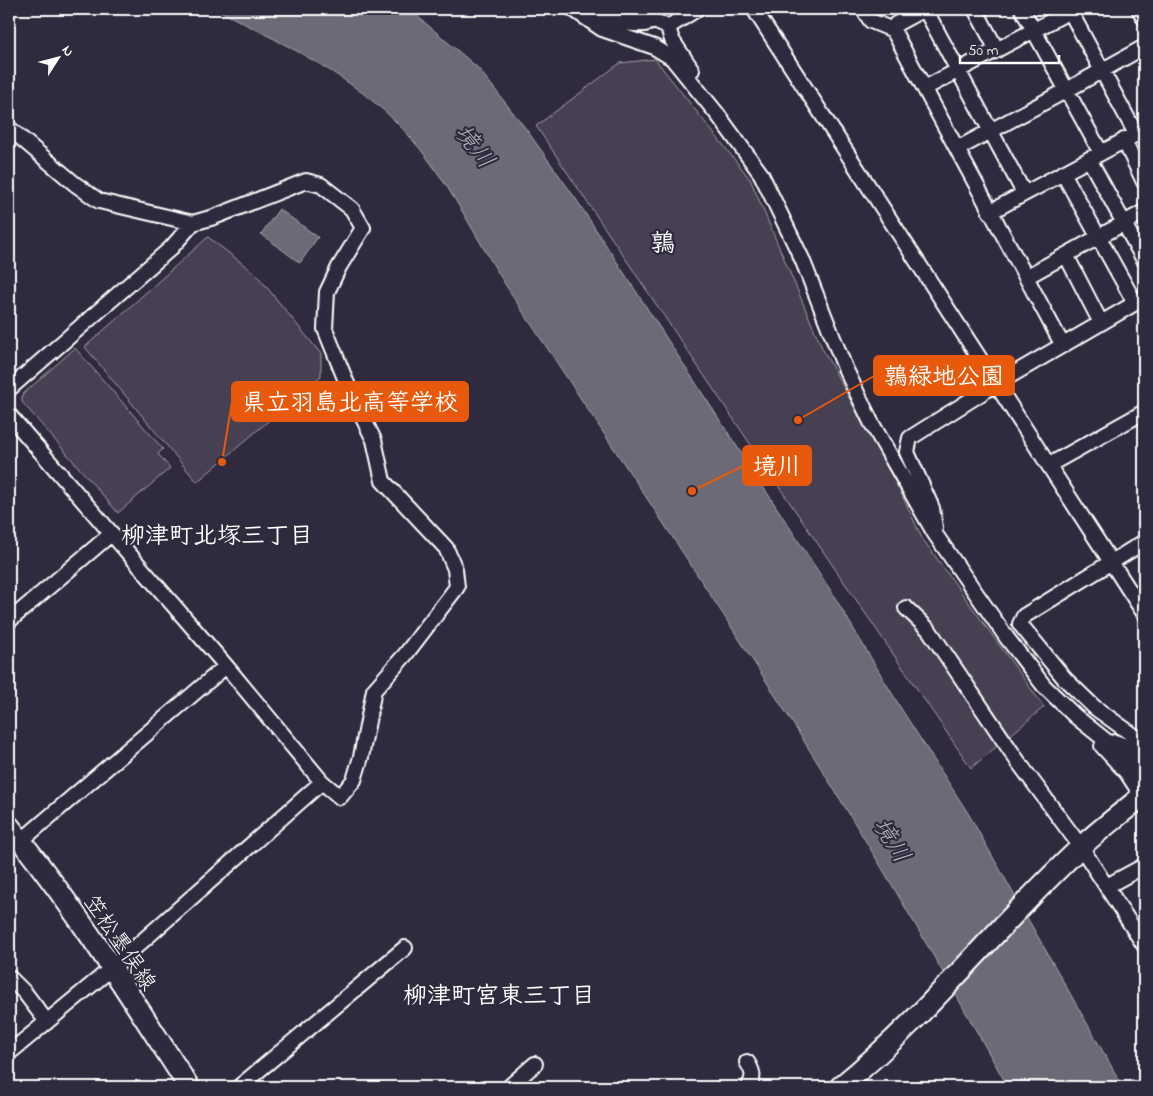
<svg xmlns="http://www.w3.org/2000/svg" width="1153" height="1096" font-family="'Indie Flower','Klee One',sans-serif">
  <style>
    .green { fill: #464152; stroke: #a2a0a8 }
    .water { fill: #6d6a77; stroke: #a7a6ad }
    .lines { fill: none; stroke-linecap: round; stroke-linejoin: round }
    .street-casing { stroke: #fff; stroke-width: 18 }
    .secondary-casing { stroke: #fff; stroke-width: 24 }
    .street { stroke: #2f2a3d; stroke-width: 14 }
    .secondary { stroke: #2f2a3d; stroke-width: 20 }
    .labels { text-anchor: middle; stroke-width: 4.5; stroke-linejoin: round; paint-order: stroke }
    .street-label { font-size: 22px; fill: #fff; stroke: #2f2a3d }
    .water-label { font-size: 24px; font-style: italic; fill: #b6b4bb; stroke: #2f2a3d }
    .neighbourhood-label { font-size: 24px; font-weight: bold; fill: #fff; stroke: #2f2a3d }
    .quarter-label { font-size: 25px; font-weight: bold; fill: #fff; stroke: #2f2a3d }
    .leader { fill: none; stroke: #e8590c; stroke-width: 2 }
    .callout-dot { fill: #e8590c; stroke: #2f2a3d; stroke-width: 2 }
    .callout { fill: #e8590c; stroke: #e8590c; stroke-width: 2 }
    .callout-label { font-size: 24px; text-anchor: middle; font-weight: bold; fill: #fff }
  </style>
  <rect width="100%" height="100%" fill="#2f2a3d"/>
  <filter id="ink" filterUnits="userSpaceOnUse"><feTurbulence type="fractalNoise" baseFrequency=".02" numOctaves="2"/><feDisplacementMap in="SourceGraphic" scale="10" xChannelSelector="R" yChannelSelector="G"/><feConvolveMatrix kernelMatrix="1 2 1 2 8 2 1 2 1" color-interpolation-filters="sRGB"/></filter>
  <g filter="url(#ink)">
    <path class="green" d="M 655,59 L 750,179 L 823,350 L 900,491 L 922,538 L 1044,707 L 971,768 L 788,500 L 536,126 L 620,63 Z
      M 208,237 L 256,274 L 321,354 L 321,376 L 197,482 L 85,347 Z
      M 75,348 L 163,449 L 158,454 L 170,468 L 118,513 L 22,402 L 22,395 Z"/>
    <path class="water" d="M 216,9 L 409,9 L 478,68 L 526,129 L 576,199 L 831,591 L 902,710 L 968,813 L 1123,1087 L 1008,1087 C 948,980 887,874 822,770 C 739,636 652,506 565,375 C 545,344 524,315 505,284 C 470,228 442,167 394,120 C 344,71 277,41 216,9 Z
      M 279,209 L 318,237 L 300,263 L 261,234 Z"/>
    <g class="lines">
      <defs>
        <path id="street" d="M 573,9 L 602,29 L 654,47 L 672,58 L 718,115 L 761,174 L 802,259 L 845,368 L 871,422 L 935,534 L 1007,638 L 1044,686 L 1075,716 L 1144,771
          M 626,9 L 668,27 L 697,9
          M 754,9 L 1144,613
          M 863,9 L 871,21 L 893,30 L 1062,344
          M 925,9 L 1024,193
          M 975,9 L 997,50
          M 1022,9 L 1101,153
          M 1139,9 L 1144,18
          M 583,12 C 604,15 631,30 652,22
          M 668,27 L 672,40 L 692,70
          M 893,30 L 896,24 L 924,9
          M 925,88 L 1070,11 L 1136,134
          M 9,128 L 75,184 L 99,201 L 193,223 L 171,248 L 9,389
          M 1124,140 L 1144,182
          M 957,149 L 1067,90 L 1144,47
          M 1089,159 L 1144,260
          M 1063,173 L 1135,303
          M 990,212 L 1144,130
          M 1066,255 L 1101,323
          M 1026,277 L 1144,212
          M 9,415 L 226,666 L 322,782 L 340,797 L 354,780 L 361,757 L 374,690 L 405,655 L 457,587 L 455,569 L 446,548 L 383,481 L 374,440 L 352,396 L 325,329 L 327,292 L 339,267 L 363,228 L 352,209 L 321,185 L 306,181 L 214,217 L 193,223
          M 1049,465 L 1144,412
          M 935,528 L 932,508 L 907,452 L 910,438 L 996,384 L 1144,298
          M 1144,542 L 1024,616 L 1020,624 L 1065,679 L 1094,707 L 1144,743
          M 906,608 L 929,630 L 1019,763 L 1081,847 L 1144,945
          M 9,621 L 111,534
          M 1115,742 L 1144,753
          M 1102,746 L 1127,773 L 1142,796 L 1144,796
          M 21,841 L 226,666
          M 1107,886 L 1144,866
          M 9,977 L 25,993 L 47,1022
          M 9,1053 L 112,968 L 322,782
          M 747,1062 C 753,1071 755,1078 748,1087
          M 239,1087 L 405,948
          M 509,1087 L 535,1064"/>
        <path id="secondary" d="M 9,826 C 76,908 132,999 189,1087
          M 840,1087 C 928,1016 998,924 1081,847 C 1100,829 1122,813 1142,796"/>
      </defs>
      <use href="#street" class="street-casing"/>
      <use href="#secondary" class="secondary-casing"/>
      <use href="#street" class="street"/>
      <use href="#secondary" class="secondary"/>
    </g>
  </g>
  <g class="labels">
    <g class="street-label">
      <text transform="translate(121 942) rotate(56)" y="8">笠松墨俣線</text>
    </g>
    <g class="water-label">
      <text transform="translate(475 146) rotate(52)" y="8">境川</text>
      <text transform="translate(892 840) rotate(58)" y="8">境川</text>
    </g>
    <g class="neighbourhood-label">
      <text x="217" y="543">柳津町北塚三丁目</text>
      <text x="499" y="1003">柳津町宮東三丁目</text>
    </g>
    <g class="quarter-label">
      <text x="663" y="251">鶉</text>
    </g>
  </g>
  <path class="leader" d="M798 420L874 376M222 462L232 402M692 491L743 466"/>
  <g class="callout-dot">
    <circle cx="798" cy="420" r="5"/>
    <circle cx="222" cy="462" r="5"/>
    <circle cx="692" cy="491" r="5"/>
  </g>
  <g class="callout">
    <rect x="874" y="356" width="140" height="39" rx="5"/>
    <rect x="232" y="382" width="236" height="39" rx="5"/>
    <rect x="743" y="446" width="68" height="39" rx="5"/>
  </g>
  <g class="callout-label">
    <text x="944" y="384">鶉緑地公園</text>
    <text x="350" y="410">県立羽島北高等学校</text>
    <text x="777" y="474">境川</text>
  </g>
  <rect width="1153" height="1096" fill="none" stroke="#2f2a3d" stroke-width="30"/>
  <rect x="15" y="15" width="1123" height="1066" fill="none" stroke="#fff" stroke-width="2" filter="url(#ink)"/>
  <g transform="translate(58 58) rotate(54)" stroke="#2f2a3d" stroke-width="4" paint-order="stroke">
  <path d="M0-4L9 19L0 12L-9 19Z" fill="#ffffff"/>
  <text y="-8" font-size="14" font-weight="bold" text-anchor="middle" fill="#ffffff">N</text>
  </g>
  <path d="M960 55v8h99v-8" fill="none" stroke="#ffffff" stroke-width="2.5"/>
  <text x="968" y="55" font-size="15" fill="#ffffff" stroke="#2f2a3d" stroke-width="4" paint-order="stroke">50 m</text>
</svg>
